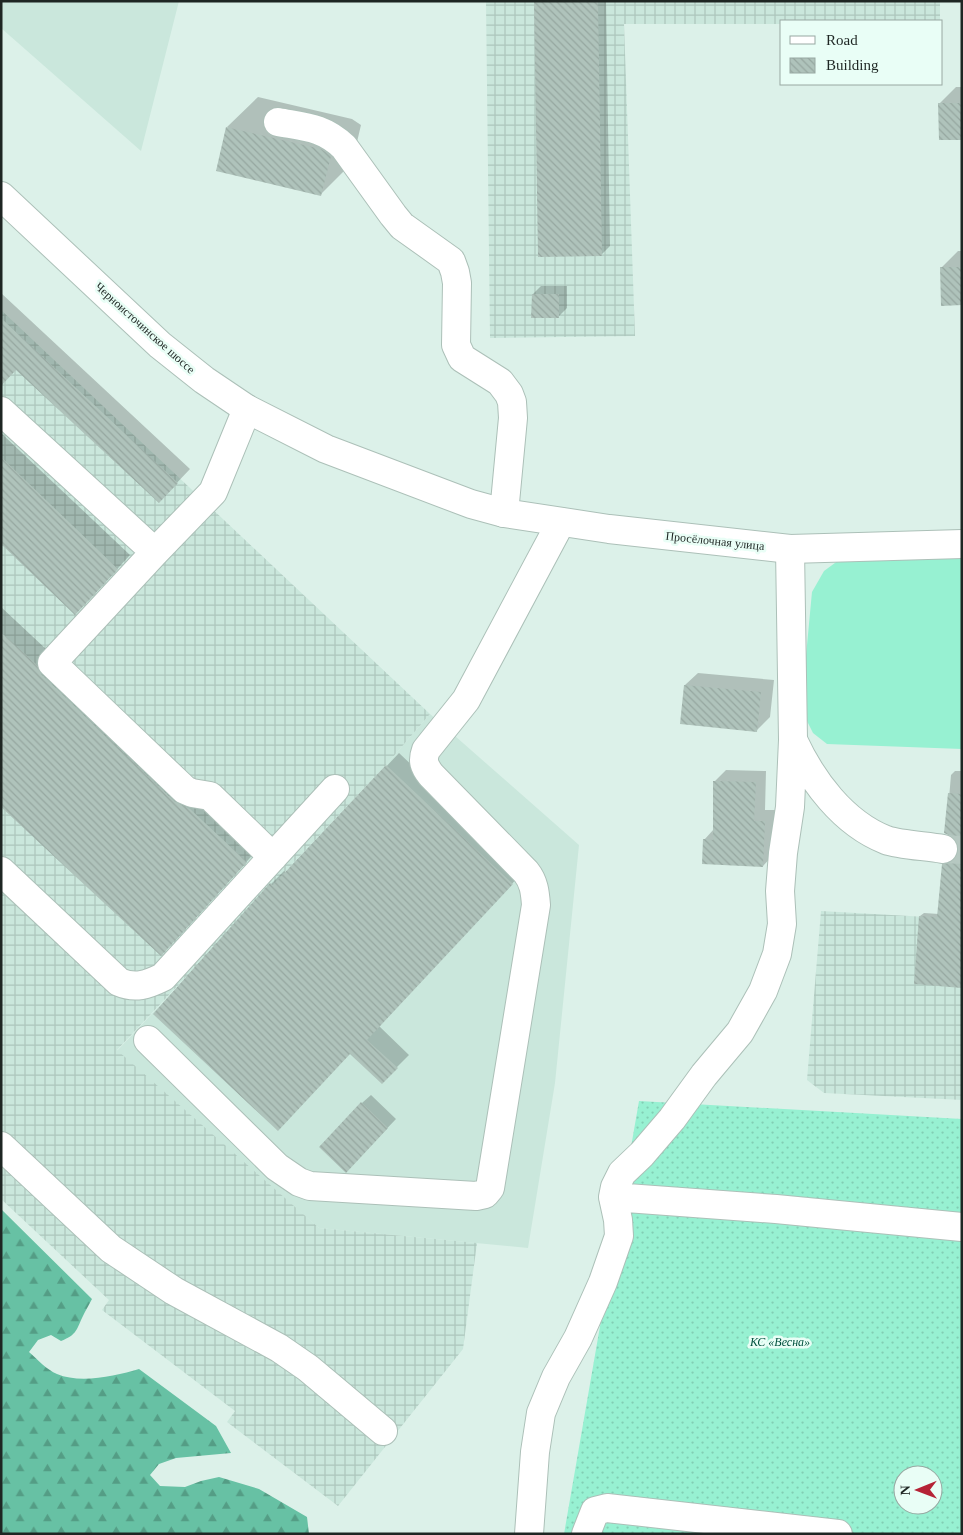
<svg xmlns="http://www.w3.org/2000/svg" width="963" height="1535" font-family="Georgia,serif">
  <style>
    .built { fill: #cae7dc }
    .industrial { fill: url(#industrial-grid) }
    .grass { fill: #97f1d2 }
    .forest { fill: url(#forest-firs) }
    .garden { fill: url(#garden-dots); fill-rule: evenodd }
    .shadow { fill: #0003 }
    .building { fill: url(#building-back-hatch) }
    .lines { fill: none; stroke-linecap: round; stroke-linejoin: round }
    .minor-tunnel { stroke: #b6c8c1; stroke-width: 28; stroke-dasharray: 28 14; stroke-linecap: butt }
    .minor-casing { stroke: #acc0b8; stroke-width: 30 }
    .major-casing { stroke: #acc0b8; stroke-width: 30 }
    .minor { stroke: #fff; stroke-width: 28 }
    .major { stroke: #fff; stroke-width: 28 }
    .labels { text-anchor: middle; stroke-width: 5; stroke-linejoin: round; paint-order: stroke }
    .street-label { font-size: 12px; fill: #1e2623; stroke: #e9fef6 }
    .park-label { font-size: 12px; font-style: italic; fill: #00513e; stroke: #e9fef6 }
  </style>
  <defs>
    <pattern id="industrial-grid" width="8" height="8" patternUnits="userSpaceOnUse" patternTransform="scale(1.25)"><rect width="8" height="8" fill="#cae7dc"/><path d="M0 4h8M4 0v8" fill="none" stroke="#adc6bc"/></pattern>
    <pattern id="forest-firs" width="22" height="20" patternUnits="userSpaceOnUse" patternTransform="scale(1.25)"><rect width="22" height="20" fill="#67c1a4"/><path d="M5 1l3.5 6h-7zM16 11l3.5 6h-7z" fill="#549d85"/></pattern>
    <pattern id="garden-dots" width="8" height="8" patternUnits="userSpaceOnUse" patternTransform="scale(1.25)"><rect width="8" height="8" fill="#97f1d2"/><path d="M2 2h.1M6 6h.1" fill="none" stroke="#82ceb4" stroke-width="1.8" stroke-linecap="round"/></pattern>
    <pattern id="building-back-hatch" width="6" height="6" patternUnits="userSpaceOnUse" patternTransform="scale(1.25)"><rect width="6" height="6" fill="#afc3bb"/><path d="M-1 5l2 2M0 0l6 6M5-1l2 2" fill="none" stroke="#96a7a0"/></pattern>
  </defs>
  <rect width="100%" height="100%" fill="#dcf1e9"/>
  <path class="built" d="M 1,1 L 179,1 L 141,151 L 1,28 Z
    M 430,714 L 579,845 L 555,1083 L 528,1248 L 319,1228 L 115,1053 L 386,765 Z"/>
  <path class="industrial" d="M 486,1 L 940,1 L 940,21 L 782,21 L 782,24 L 624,24 L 635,336 L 490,338 Z
    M 1,310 L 430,714 L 386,765 L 117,1050 L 319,1228 L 477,1243 L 463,1349 L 338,1506 L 227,1422 L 235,1411 L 102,1310 L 109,1300 L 1,1199 Z
    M 821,911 L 962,919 L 962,1100 L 824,1093 L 807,1080 Z"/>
  <path class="grass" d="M 962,558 L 962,749 L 827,744 L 813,733 L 801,709 L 812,592 L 824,571 L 839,560 Z"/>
  <path class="forest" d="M 1,1209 L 92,1299 C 89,1305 85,1311 82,1318 C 76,1331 76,1335 61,1341 L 51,1335 L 38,1340 L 29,1352 C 37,1359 47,1370 57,1374 C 80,1384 116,1376 139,1369 L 216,1426 L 231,1453 L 176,1458 L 159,1464 L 150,1475 L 160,1486 L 185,1487 L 201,1481 L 219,1477 L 259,1489 L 307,1517 L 309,1534 L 1,1534 Z"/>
  <path class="garden" d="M 639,1101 L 962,1119 L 962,1534 L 564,1534 ZM 903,1475 L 933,1475 L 933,1505 L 903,1505 Z"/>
  <path class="shadow" d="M 535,1 L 606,1 L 610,246 L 601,255 Z
    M 956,87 L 962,87 L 962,139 L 939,104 Z
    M 258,97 L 352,119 L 361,125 L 352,163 L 321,194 L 227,127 Z
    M 958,251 L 962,251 L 962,304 L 941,268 Z
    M 541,286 L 567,286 L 567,308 L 558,317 L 533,294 Z
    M 1,293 L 190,469 L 171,489 L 16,369 L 1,372 Z
    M 1,433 L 130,555 L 88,601 L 1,543 Z
    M 1,607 L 259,848 L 174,942 L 1,805 Z
    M 698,673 L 774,680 L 770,717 L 757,730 L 685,685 Z
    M 399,753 L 524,871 L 379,1026 L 409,1055 L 382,1082 L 351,1053 L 186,977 L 271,884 L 284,871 L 286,873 Z
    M 726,770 L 766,771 L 765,810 L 776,810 L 774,854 L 763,866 L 704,840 L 714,829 L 715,781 Z
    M 955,771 L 962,771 L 962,986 L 920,916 L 924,913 L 939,914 L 943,865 L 947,861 L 957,858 L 960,852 L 959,843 L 954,836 L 946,833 L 951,775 Z
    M 371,1095 L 396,1119 L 355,1162 L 362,1103 Z"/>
  <path class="building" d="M 534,1 L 598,1 L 602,256 L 538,257 Z
    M 938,103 L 962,103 L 962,140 L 939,140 Z
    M 226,127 L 321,149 L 327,153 L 331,156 L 321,196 L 216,171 Z
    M 940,267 L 962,267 L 962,305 L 941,306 Z
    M 532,294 L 559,294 L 559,318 L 531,318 Z
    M 1,318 L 178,483 L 159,503 L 16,370 L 1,386 Z
    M 1,457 L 118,569 L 75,615 L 1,544 Z
    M 1,632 L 37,665 L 41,674 L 174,801 L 190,809 L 247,862 L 161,956 L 1,807 Z
    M 684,685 L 761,692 L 757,732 L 680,724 Z
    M 386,765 L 513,884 L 367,1040 L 398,1068 L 382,1084 L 350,1054 L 278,1131 L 153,1014 L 270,883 L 273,885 Z
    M 713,781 L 756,782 L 754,821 L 765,821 L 763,867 L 702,864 L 703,839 L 713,840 Z
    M 948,793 L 962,794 L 962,988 L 914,984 L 919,916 L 937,917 L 942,864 L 949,863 L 955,859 L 958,852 L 958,844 L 953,837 L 944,833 Z
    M 361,1102 L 388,1128 L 346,1173 L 319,1147 Z"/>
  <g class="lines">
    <path class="minor-tunnel" d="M 943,849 L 962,850"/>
    <defs>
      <path id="minor" d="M 278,122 C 305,127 323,127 344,147 L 393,215 L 402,226 L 451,261 L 455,272 L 457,283 L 456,345 L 462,358 L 500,382 L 509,394 L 512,402 L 513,418 L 504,513
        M 1,411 L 155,552 L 52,663 L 185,790 L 192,793 L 210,796 L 273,857
        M 790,549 L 793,740 C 812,781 843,823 886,840 C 900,845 927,846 943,849
        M 155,552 L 213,492 L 247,409
        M 1,871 L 119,982 C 135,989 147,985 163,977 L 335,789
        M 148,1040 L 277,1167 L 299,1182 L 310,1186 L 476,1196 L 485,1194 L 490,1188 L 536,905 C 535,892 534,882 526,872 L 431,775 C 424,766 422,761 426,750 L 466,700 L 561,522
        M 1,1146 L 111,1249 L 174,1291 L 279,1348 L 308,1368 L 383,1431
        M 613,1197 L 776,1209 L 962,1227
        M 529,1534 L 535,1452 L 541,1413 L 556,1377 L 578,1338 L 603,1282 L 619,1236 L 618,1220 L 613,1197 L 615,1187 L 622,1173 L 642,1154 L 672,1119 L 704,1075 L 740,1032 L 763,991 L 777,954 L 782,924 L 780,891 L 783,853 L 790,807 L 793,740
        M 586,1534 L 595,1511 L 607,1508 L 838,1534"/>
      <path id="major" d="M 1,196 L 160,345 L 204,380 L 247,409 L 326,449 L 471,504 L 504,513 L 609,529 L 790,549 L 962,544"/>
    </defs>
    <use href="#minor" class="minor-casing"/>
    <use href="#major" class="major-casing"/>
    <use href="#minor" class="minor"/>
    <use href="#major" class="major"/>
  </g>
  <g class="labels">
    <g class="street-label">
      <text transform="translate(145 328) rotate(42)" y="4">Черноисточинское шоссе</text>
      <text transform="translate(715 541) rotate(6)" y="4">Просёлочная улица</text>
    </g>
    <g class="park-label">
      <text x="780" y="1346">КС «Весна»</text>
    </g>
  </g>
  <rect width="963" height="1535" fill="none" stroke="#1e2623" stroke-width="5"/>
  <rect x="780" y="20" width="162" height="65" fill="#e9fef6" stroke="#98a8a2"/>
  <rect x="790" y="36" width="25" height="8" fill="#ffffff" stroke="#98a8a2"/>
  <text x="826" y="45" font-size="15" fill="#1e2623">Road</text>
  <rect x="790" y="58" width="25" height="15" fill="url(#building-back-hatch)" stroke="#98a8a2"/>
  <text x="826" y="70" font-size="15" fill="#1e2623">Building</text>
  <g transform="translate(918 1490) rotate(269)"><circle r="24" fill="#e9fef6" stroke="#98a8a2"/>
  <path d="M0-4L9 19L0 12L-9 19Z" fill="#b52336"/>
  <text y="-8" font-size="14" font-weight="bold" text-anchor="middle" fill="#1e2623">N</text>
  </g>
</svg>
